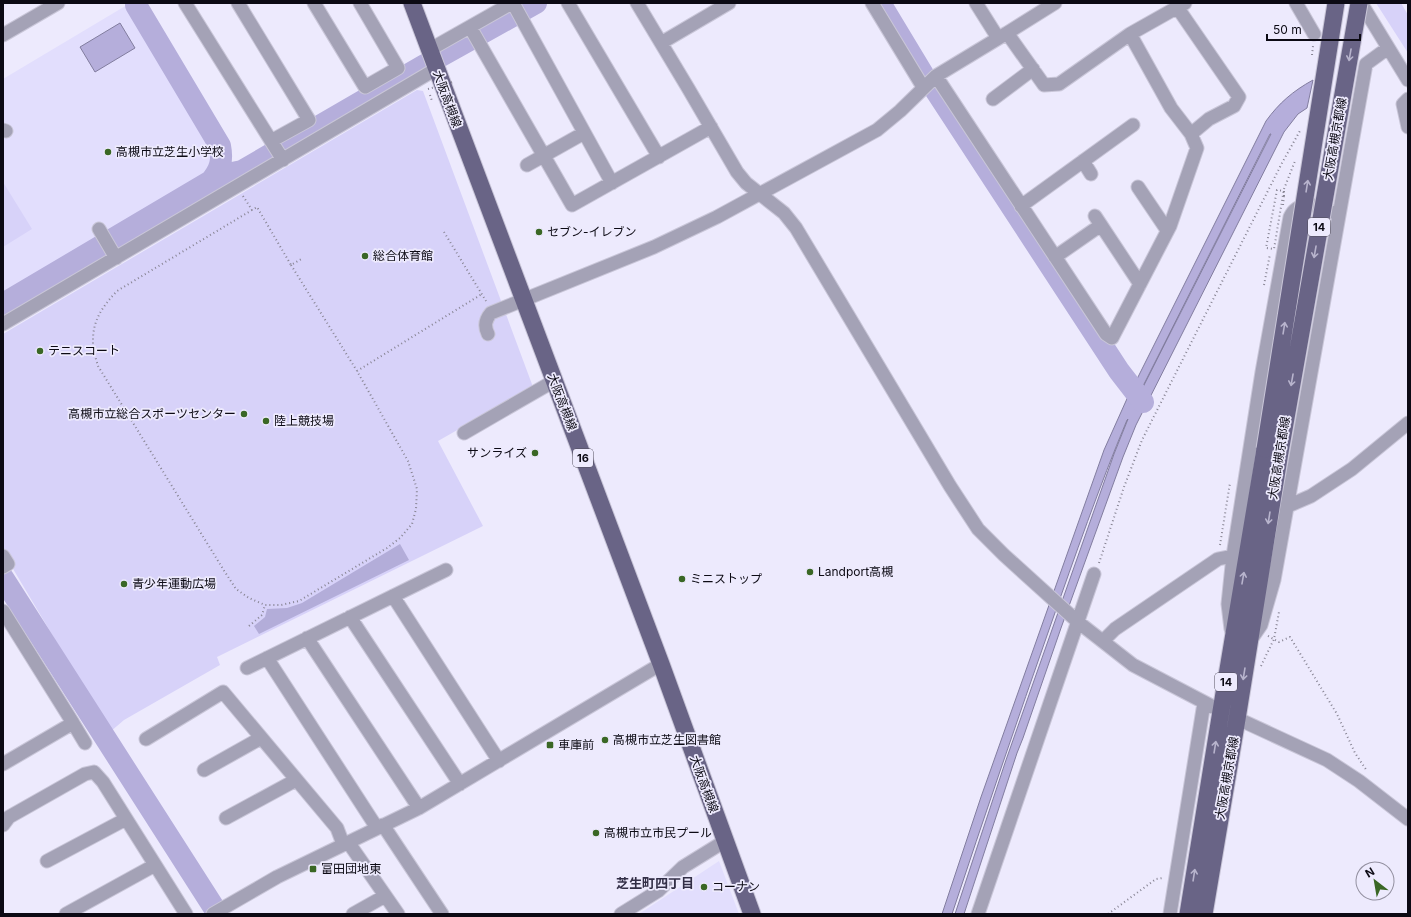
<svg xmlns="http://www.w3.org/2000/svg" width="1411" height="917" font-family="Inter,'Noto Sans JP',sans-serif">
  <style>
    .built { fill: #e2defd }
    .green { fill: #d7d2f9 }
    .forest { fill: #b3add9 }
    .water { fill: #b5aedb; stroke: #827d9f; fill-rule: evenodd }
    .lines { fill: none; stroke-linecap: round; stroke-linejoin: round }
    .river { stroke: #b5aedb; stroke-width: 22 }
    .minor-casing { stroke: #c9c6d8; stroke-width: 15 }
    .major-casing { stroke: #c9c6d8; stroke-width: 19 }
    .path { stroke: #888594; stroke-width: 2; stroke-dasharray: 1 3; stroke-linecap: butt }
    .minor { stroke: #a4a2b6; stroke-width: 13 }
    .major { stroke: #696486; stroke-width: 17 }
    .major-bridge-casing { stroke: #c9c6d8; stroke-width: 19; stroke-linecap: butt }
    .path-bridge { stroke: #888594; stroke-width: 2; stroke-dasharray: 1 3; stroke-linecap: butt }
    .major-bridge { stroke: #696486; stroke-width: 17 }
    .oneway { stroke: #b8b4cd }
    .poi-dot { fill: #3a6725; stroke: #edeafd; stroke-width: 1.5 }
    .labels { text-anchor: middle; stroke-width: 3.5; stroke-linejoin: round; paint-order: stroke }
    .shield { fill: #edeafd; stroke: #504d5a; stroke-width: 1 }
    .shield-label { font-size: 11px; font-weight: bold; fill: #0c0a14 }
    .street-label { font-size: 12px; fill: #0c0a14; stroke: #edeafd }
    .poi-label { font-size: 12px; fill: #0c0a14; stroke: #edeafd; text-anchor: start }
    .neighbourhood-label { font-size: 13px; font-weight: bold; fill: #322e46; stroke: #edeafd }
  </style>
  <rect width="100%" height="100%" fill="#edeafd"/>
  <path class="built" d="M 127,5 L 213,145 L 214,160 L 207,173 L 3,296 L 3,79 Z
    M 719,861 L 739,914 L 639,914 Z"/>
  <path class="green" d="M 1376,3 L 1401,3 L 1408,15 L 1408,53 Z
    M 417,90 L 423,91 L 533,387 L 438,441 L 483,526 L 217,657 L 220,665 L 124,720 L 110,732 L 3,552 L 3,334 Z
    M 3,182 L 32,229 L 3,247 Z"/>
  <path class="forest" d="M 400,544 L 409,560 L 259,634 L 254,626 L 265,617 L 267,609 L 287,608 L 302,603 Z"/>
  <path class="water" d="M 120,23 L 135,48 L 95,72 L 80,47 Z
    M 1313,80 L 1307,108 L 1298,114 L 1284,132 L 1136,425 L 1123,457 L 1061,628 L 1023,738 L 1017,753 L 964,914 L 955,914 L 1006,760 L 1114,454 L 1128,419 L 1127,420 C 1099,487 1075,556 1051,624 C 1017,721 984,817 952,914 L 942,914 L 981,797 L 1104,450 L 1130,392 L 1129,390 L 1131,386 L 1133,387 L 1266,121 C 1279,103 1293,91 1313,80 ZM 1270,134 L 1271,134 L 1140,393 L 1140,392 Z"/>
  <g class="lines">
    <path class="river" d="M 880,3 L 924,76 L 934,88 L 1119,371 L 1143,402
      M 211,181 L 223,175 L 242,171 L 423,66 L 536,3
      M 3,304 L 211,181 C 220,170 223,161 220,146 L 136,5
      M 3,578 L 218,914"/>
    <defs>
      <path id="minor" d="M 185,3 L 283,160
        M 238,3 L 309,120 L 271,141
        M 314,3 L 365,87 L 398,68 L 360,3
        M 513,3 L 612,183
        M 568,3 L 659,157
        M 637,3 L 688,88 L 737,172 L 746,183 L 784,213 L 796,228 L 950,486 L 978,529 L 1004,555 L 1078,622 L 1133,665 L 1221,711 L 1327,760 L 1359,781 L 1408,819
        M 872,3 L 923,87
        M 976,3 L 998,38
        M 1296,3 L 1314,34
        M 1361,3 L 1408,80
        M 1177,7 L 1239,97 L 1234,106 L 1209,119 L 1191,134
        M 470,27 L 572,205 L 711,127
        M 1007,33 L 1055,3
        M 3,35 L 58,3
        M 661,43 L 729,3
        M 429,50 L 512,3
        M 936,76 L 1106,334 L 1112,338 L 1170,226 L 1197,148 L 1191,134 L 1171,108 L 1130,34
        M 993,99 L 1033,69
        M 1408,99 L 1403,104 L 1408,127
        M 3,130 L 6,131
        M 1083,161 L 1091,174
        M 527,165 L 584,133
        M 1138,187 L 1167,230
        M 1021,206 L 1133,125
        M 1095,216 L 1140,284
        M 99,229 L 116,258
        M 1055,257 L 1101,225
        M 3,324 L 436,69
        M 488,334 C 484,326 485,320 491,313 L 654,247 L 717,217 L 877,130 L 900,111 L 936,76 L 1007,33 L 1044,85 L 1059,84 L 1130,34 L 1185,3
        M 464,433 L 554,381
        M 1288,506 L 1311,496 L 1352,469 L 1408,423
        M 3,556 L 8,564 L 3,567
        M 393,596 L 499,761
        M 3,611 L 73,723 L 3,764
        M 350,617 L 460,784
        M 1231,629 L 1228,604 L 1233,556 L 1262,372 L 1290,217 C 1297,201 1318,203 1331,212
        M 307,638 L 419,808
        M 1252,638 L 1261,625 L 1274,580 L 1366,64 L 1388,48
        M 1103,641 L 1115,629 L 1218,559 L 1233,556
        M 267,658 L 377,828
        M 247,668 L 446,570
        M 73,723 L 85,743
        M 146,739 L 223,692 L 337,828 L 343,844
        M 204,770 L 261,738
        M 226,818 L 296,780
        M 3,825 L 9,817 L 85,774 L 94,772 L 103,782 L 186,914
        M 383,825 L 442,914
        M 348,842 L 398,914
        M 47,861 L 126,819
        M 66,914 L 155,865
        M 213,914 L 277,877 L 419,808 L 661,664
        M 353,914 L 385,896
        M 621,914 L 658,891 L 683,867 L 725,841
        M 978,914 L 1094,574
        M 1170,914 L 1204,703"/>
      <path id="major" d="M 412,3 L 661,664 L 752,914
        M 1188,914 L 1221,711 L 1265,449
        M 1204,914 L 1237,719 L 1280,452"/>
    </defs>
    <use href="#minor" class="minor-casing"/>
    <use href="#major" class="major-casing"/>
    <path class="path" d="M 1312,55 L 1313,46
      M 430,95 L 432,101
      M 243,196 L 252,210 L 257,207 L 291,265 L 303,258
      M 1283,205 L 1284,196
      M 252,210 L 117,291 C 102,307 92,321 93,344 C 93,351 96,359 98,366 L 223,569 L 236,589 L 249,598 L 265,605 L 281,605 L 299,601 L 387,548 L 400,538 L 412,524 L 416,509 L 417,489 L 408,461 L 357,371 L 482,294
      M 444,232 L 486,301
      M 291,265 L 357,371
      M 1264,285 L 1270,254
      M 1220,545 L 1230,483
      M 1099,563 L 1124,487 L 1142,440 L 1282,163 L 1301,129
      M 249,626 L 262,615 L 265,605
      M 1268,636 L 1279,642 L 1290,637 L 1337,714 L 1355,753 L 1367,771
      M 1261,666 L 1274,639 L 1279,612
      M 1108,914 L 1156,879 L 1163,878"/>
    <use href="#minor" class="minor"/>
    <use href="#major" class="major"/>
    <defs>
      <path id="major-bridge" d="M 1265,449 L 1336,3
        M 1280,452 L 1359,3"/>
    </defs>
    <use href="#major-bridge" class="major-bridge-casing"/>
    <path class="path-bridge" d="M 428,89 L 453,82
      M 1284,196 L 1284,191 L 1277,190 L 1266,248 L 1274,249 L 1284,189 L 1295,161"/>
    <use href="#major-bridge" class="major-bridge"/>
  </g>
  <defs><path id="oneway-shaft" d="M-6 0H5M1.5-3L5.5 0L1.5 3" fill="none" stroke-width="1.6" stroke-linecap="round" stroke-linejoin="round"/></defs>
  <g class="oneway">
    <use href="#oneway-shaft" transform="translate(1350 55) rotate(100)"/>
    <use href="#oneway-shaft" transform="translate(1307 186) rotate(-81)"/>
    <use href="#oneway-shaft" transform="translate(1315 252) rotate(100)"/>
    <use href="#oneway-shaft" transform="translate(1284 328) rotate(-81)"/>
    <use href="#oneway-shaft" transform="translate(1292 380) rotate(100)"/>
    <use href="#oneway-shaft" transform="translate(1269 518) rotate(99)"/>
    <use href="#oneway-shaft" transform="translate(1243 578) rotate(-80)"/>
    <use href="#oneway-shaft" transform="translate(1244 674) rotate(99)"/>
    <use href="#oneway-shaft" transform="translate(1215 747) rotate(-81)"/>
    <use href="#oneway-shaft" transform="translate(1194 875) rotate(-81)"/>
  </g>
  <g class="poi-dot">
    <circle cx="108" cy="152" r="4"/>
    <circle cx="539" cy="232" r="4"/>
    <circle cx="365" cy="256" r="4"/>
    <circle cx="40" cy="351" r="4"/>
    <circle cx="244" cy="414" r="4"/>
    <circle cx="266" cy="421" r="4"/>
    <circle cx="535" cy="453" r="4"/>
    <circle cx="810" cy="572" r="4"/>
    <circle cx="682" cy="579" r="4"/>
    <circle cx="124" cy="584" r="4"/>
    <circle cx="605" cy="740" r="4"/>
    <rect x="546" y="741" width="8" height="8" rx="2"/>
    <circle cx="596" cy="833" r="4"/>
    <rect x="309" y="865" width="8" height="8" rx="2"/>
    <circle cx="704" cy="887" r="4"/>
  </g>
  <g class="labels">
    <g class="shield">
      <rect x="1308" y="218" width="22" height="18" rx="3"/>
      <rect x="573" y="449" width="20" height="18" rx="3"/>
      <rect x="1215" y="673" width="22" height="18" rx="3"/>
    </g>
    <g class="shield-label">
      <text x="1319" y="231">14</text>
      <text x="583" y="462">16</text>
      <text x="1226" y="686">14</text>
    </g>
    <g class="street-label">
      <text transform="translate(447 99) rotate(70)" y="4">大阪高槻線</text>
      <text transform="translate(1335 139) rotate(-80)" y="4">大阪高槻京都線</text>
      <text transform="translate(562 402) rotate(69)" y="4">大阪高槻線</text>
      <text transform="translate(1279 458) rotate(-81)" y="4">大阪高槻京都線</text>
      <text transform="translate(1227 778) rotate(-80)" y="4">大阪高槻京都線</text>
      <text transform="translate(704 784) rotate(70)" y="4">大阪高槻線</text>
    </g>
    <g class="poi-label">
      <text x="116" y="156">高槻市立芝生小学校</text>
      <text x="547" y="236">セブン-イレブン</text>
      <text x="373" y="260">総合体育館</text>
      <text x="48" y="355">テニスコート</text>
      <text x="236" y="418" text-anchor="end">高槻市立総合スポーツセンター</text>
      <text x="274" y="425">陸上競技場</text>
      <text x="527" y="457" text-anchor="end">サンライズ</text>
      <text x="818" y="576">Landport高槻</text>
      <text x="690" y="583">ミニストップ</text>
      <text x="132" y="588">青少年運動広場</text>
      <text x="613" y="744">高槻市立芝生図書館</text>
      <text x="558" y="749">車庫前</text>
      <text x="604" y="837">高槻市立市民プール</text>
      <text x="321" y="873">富田団地東</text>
      <text x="712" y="891">コーナン</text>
    </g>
    <g class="neighbourhood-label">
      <text x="655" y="888">芝生町四丁目</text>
    </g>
  </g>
  <rect width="1411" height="917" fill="none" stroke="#0c0a14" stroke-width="8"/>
  <g transform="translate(1375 881) rotate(329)"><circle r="19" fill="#edeafd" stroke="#9390a0"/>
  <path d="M0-3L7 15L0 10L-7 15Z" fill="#3a6725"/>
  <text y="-6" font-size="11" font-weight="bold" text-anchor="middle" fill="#0c0a14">N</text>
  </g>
  <path d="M1267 34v6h93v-6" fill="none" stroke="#0c0a14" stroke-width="2"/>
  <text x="1273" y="34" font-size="12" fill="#0c0a14" stroke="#edeafd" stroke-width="3" paint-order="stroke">50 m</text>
</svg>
